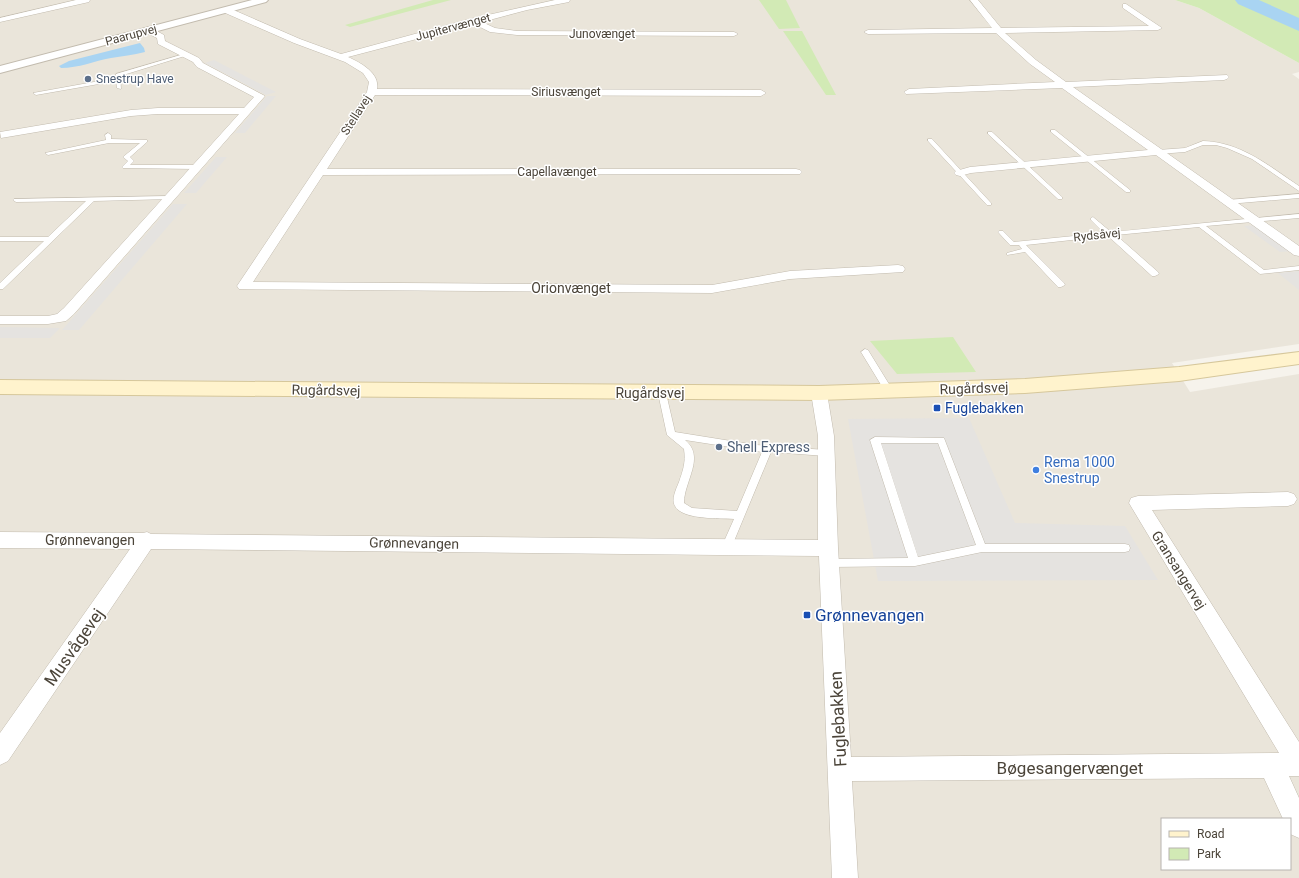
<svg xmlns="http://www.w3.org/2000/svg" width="1299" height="878" font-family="Roboto,sans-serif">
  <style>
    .residential { fill: #eae5da; fill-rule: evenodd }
    .green { fill: #d2eab5 }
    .parking { fill: #e5e3e0 }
    .water { fill: #a9d4f2 }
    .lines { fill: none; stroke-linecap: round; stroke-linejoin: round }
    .river { fill: #a9d4f2; fill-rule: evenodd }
    .service-casing { stroke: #c2bbae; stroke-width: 1 }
    .minor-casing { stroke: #c2bbae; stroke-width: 1 }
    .tertiary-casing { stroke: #c2bbae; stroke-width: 2 }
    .secondary-casing { stroke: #d6c79b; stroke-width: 2 }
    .service { fill: #fff; fill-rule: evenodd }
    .minor { fill: #fff; fill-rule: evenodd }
    .tertiary { fill: #fff; fill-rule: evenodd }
    .secondary { fill: #fff3cd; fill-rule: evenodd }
    .service-dot { fill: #5c6f8a; stroke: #fff; stroke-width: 1.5 }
    .transit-dot { fill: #1a4fb4; stroke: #fff; stroke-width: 1.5 }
    .shop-dot { fill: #3f7fe0; stroke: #fff; stroke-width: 1.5 }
    .labels { text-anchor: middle; stroke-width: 3; stroke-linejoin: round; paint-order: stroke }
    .far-street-label { font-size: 12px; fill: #4b4439; stroke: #fff }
    .far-service-label { font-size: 12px; fill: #4e5e75; stroke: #fff; text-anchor: start }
    .street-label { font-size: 14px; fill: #4b4439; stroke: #fff }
    .transit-label { font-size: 14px; fill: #164399; stroke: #fff; text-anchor: start }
    .service-label { font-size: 14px; fill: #4e5e75; stroke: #fff; text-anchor: start }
    .shop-label { font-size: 14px; fill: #366cbe; stroke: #fff; text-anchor: start }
    .near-transit-label { font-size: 17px; fill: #164399; stroke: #fff; text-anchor: start }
    .near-street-label { font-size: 17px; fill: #4b4439; stroke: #fff }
  </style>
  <rect width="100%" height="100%" fill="#f6f3ec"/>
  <path class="residential" d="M 0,0 L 1175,0 L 1199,8 L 1299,63 L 1299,72 L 1292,74 L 1299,79 L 1299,344 L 1172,363 L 1190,392 L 1299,374 L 1299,878 L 0,878 ZM 1162,819 L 1290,819 L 1290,869 L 1162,869 Z"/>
  <path class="green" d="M 433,0 L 451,0 L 350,27 L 345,25 Z
    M 759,0 L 786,0 L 800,28 L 779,29 Z
    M 1175,0 L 1249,0 L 1291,19 L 1252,0 L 1299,0 L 1299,63 L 1199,8 Z
    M 783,31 L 802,31 L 836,95 L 826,95 Z
    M 953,337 L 976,372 L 897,374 L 870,341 Z"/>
  <path class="parking" d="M 214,60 L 276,92 L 266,95 L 205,63 Z
    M 267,96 L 276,96 L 245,133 L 235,133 Z
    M 216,157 L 227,157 L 196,193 L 184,193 Z
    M 173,204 L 187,204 L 79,330 L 62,330 Z
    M 1257,225 L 1294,251 L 1280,252 L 1244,226 Z
    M 1299,271 L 1299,290 L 1278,273 Z
    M 0,327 L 60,328 L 50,338 L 0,338 Z
    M 969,418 L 1015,523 L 1125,526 L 1158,580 L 878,581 L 848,419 Z"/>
  <path class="water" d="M 140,43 L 144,48 L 145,52 C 133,55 122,56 111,58 C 94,61 79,68 61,68 L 59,66 L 69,61 Z"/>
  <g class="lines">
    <path class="river" d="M 1235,0 L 1259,0 L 1299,18 L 1299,31 L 1238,4 Z"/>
    <defs>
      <path id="service" d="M 184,54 L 188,55 L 120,76 L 121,89 L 117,88 L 116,81 L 36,95 L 33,93 L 116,78 L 116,74 Z
        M 1051,130 L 1055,130 L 1130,190 L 1130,192 L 1126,192 L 1051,132 Z
        M 988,132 L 992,132 L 1062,197 L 1062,199 L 1058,199 L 988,134 Z
        M 108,133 L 111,135 L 111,139 L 147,140 L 147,142 L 130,157 L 134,161 L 130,165 L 197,165 L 200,167 L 197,169 L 123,168 L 122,167 L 128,161 L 123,157 L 140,143 L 109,143 L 48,155 L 45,153 L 106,140 L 105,135 Z
        M 928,139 L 932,139 L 991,203 L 991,205 L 987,205 L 928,141 Z
        M 1203,141 C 1241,142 1269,166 1299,186 L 1299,191 L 1252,159 L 1227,148 L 1216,145 L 1203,145 L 1185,152 L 1158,154 L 1155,152 L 1158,150 L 1185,148 Z
        M 1299,194 L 1299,198 L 1228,204 L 1225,202 L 1228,200 Z
        M 169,196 L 171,197 L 171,199 L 94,201 L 3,289 L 0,289 L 0,283 L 44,241 L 0,241 L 0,237 L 48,237 L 86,201 L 16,202 L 13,200 L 14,199 Z
        M 1299,214 L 1299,218 L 1206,226 L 1264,270 L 1299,266 L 1299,270 L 1260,274 L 1199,227 L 1116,235 L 1158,272 L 1159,274 L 1155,276 L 1152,276 L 1108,236 L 1026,245 L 1064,283 L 1065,285 L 1061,287 L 1058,287 L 1025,252 L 1007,255 L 1007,253 L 1022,249 L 1019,245 L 1010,245 L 998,232 L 999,231 L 1003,231 L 1014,242 L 1104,233 L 1091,220 L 1091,218 L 1093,217 L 1111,232 Z
        M 865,349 L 868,350 L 892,389 L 893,391 L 892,393 L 886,393 L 861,352 Z
        M 662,390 L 666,393 L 675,432 L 756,445 L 826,450 L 829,451 L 831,453 L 829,455 L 826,456 L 771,452 L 732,546 L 731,549 L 727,550 L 723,549 L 722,546 L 734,519 C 720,518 682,520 675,506 C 671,500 676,489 679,482 C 683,470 686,463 684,449 L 667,435 L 658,393 ZM 685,440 L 762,452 L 737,511 L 692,508 L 684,503 C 684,481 706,457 685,440 Z
        M 875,437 L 944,438 L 985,544 L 1125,544 L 1129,545 L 1130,548 L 1129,551 L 1125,552 L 982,552 L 915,566 L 830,567 L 826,566 L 825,563 L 826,560 L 830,559 L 908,558 L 870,440 ZM 881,443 L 938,443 L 976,545 L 918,557 Z"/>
      <path id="minor" d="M 76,0 L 90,0 L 89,2 L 0,22 L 0,18 Z
        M 555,0 L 570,0 L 569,2 L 527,10 L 482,22 L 495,28 L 517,31 L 734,32 L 738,34 L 734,36 L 517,35 L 490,32 L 474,24 L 348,57 C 361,63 380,73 377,89 L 761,90 L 766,93 L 761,96 L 375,95 L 327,169 L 796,169 L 800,170 L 802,172 L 800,174 L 323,175 L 253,282 L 712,285 L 790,271 L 898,265 L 903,266 L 905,269 L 903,272 L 790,279 L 712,293 L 239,289 L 237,286 L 367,92 L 369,82 L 363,73 L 345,62 L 294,43 L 223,12 L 223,8 L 229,8 L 300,39 L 341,54 L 470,19 Z
        M 970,0 L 978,0 L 1001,28 L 1149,26 L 1123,8 L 1123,4 L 1126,4 L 1162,28 L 1158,30 L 1005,33 L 1036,60 L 1066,82 L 1227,75 L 1229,77 L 1227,79 L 1224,80 L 1073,87 L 1299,246 L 1299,256 L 1294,255 L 1156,155 L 971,173 L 960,176 L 956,175 L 954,173 L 956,171 L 970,167 L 1148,150 L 1062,88 L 906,94 L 904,92 L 909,89 L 1055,82 L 1030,64 L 996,33 L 868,34 L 864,32 L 868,30 L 992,28 Z
        M 145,28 L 151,28 L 164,35 L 165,41 L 199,58 L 203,63 L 265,96 L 74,314 L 66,321 L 48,324 L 0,324 L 0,316 L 48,316 L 57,314 L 64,308 L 239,114 L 158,114 L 131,116 L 1,138 L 0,132 L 131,110 L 158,108 L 244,108 L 254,97 L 197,67 L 193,62 L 158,44 L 157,38 L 145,32 Z
        M 819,387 L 825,389 L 827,393 L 834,436 L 838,548 L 851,757 L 1279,753 L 1129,503 L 1131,498 L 1138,496 L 1288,492 L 1294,494 L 1297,499 L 1294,504 L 1288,506 L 1152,510 L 1299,742 L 1299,776 L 1289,776 L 1299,798 L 1299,838 L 1290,834 L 1290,819 L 1283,819 L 1264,778 L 852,781 L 858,878 L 832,878 L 819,556 L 151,549 L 8,761 L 0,765 L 0,733 L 130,549 L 0,548 L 0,532 L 143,533 L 147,532 L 151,534 L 818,540 L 818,436 L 811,393 L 813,389 Z"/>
      <path id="tertiary" d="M 252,0 L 268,0 L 266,2 L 0,73 L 0,66 Z"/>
      <path id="secondary" d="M 1299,352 L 1299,364 L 1179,381 L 1025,393 L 819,400 L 0,394 L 0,380 L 819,386 L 1025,379 L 1179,367 Z"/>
    </defs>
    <use href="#service" class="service-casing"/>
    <use href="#minor" class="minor-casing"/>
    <use href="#tertiary" class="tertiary-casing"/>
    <use href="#secondary" class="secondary-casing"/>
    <use href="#service" class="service"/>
    <use href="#minor" class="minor"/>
    <use href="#tertiary" class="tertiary"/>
    <use href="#secondary" class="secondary"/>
  </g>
  <g class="service-dot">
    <circle cx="88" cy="79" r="4"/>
    <circle cx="719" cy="447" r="4"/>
  </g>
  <g class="transit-dot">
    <rect x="933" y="404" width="8" height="8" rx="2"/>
    <rect x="803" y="611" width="8" height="8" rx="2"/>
  </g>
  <circle class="shop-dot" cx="1036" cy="470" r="4"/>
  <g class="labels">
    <g class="far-street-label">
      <text transform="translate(453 27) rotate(-15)" y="4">Jupitervænget</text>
      <text x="602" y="38">Junovænget</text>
      <text transform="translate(131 35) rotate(-15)" y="4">Paarupvej</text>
      <text x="566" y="96">Siriusvænget</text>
      <text transform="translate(356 115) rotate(-57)" y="4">Stellavej</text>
      <text x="557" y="176">Capellavænget</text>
      <text transform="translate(1097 235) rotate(-6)" y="4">Rydsåvej</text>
    </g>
    <g class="far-service-label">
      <text x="96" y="83">Snestrup Have</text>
    </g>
    <g class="street-label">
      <text x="571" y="293">Orionvænget</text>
      <text transform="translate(974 388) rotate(-2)" y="5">Rugårdsvej</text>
      <text transform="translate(326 390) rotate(1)" y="5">Rugårdsvej</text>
      <text x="650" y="398">Rugårdsvej</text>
      <text x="90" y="545">Grønnevangen</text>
      <text transform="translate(414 543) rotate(1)" y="5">Grønnevangen</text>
      <text transform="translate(1179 570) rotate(58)" y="5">Gransangervej</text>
    </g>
    <g class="transit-label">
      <text x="945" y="413">Fuglebakken</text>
    </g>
    <g class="service-label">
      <text x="727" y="452">Shell Express</text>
    </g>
    <g class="shop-label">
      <text x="1044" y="467">Rema 1000<tspan x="1044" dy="16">Snestrup</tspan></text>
    </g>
    <g class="near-transit-label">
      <text x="815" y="621">Grønnevangen</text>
    </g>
    <g class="near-street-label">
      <text transform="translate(74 647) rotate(-55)" y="6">Musvågevej</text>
      <text transform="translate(838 719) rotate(-93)" y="6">Fuglebakken</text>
      <text x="1070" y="774">Bøgesangervænget</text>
    </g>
  </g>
  <rect x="1161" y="818" width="130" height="52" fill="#ffffff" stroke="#b7b4b0"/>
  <rect x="1169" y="831" width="20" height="6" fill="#fff3cd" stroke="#b7b4b0"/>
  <text x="1197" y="838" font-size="12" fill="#4b4439">Road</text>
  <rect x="1169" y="848" width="20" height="12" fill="#d2eab5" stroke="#b7b4b0"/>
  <text x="1197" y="858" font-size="12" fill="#4b4439">Park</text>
</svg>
